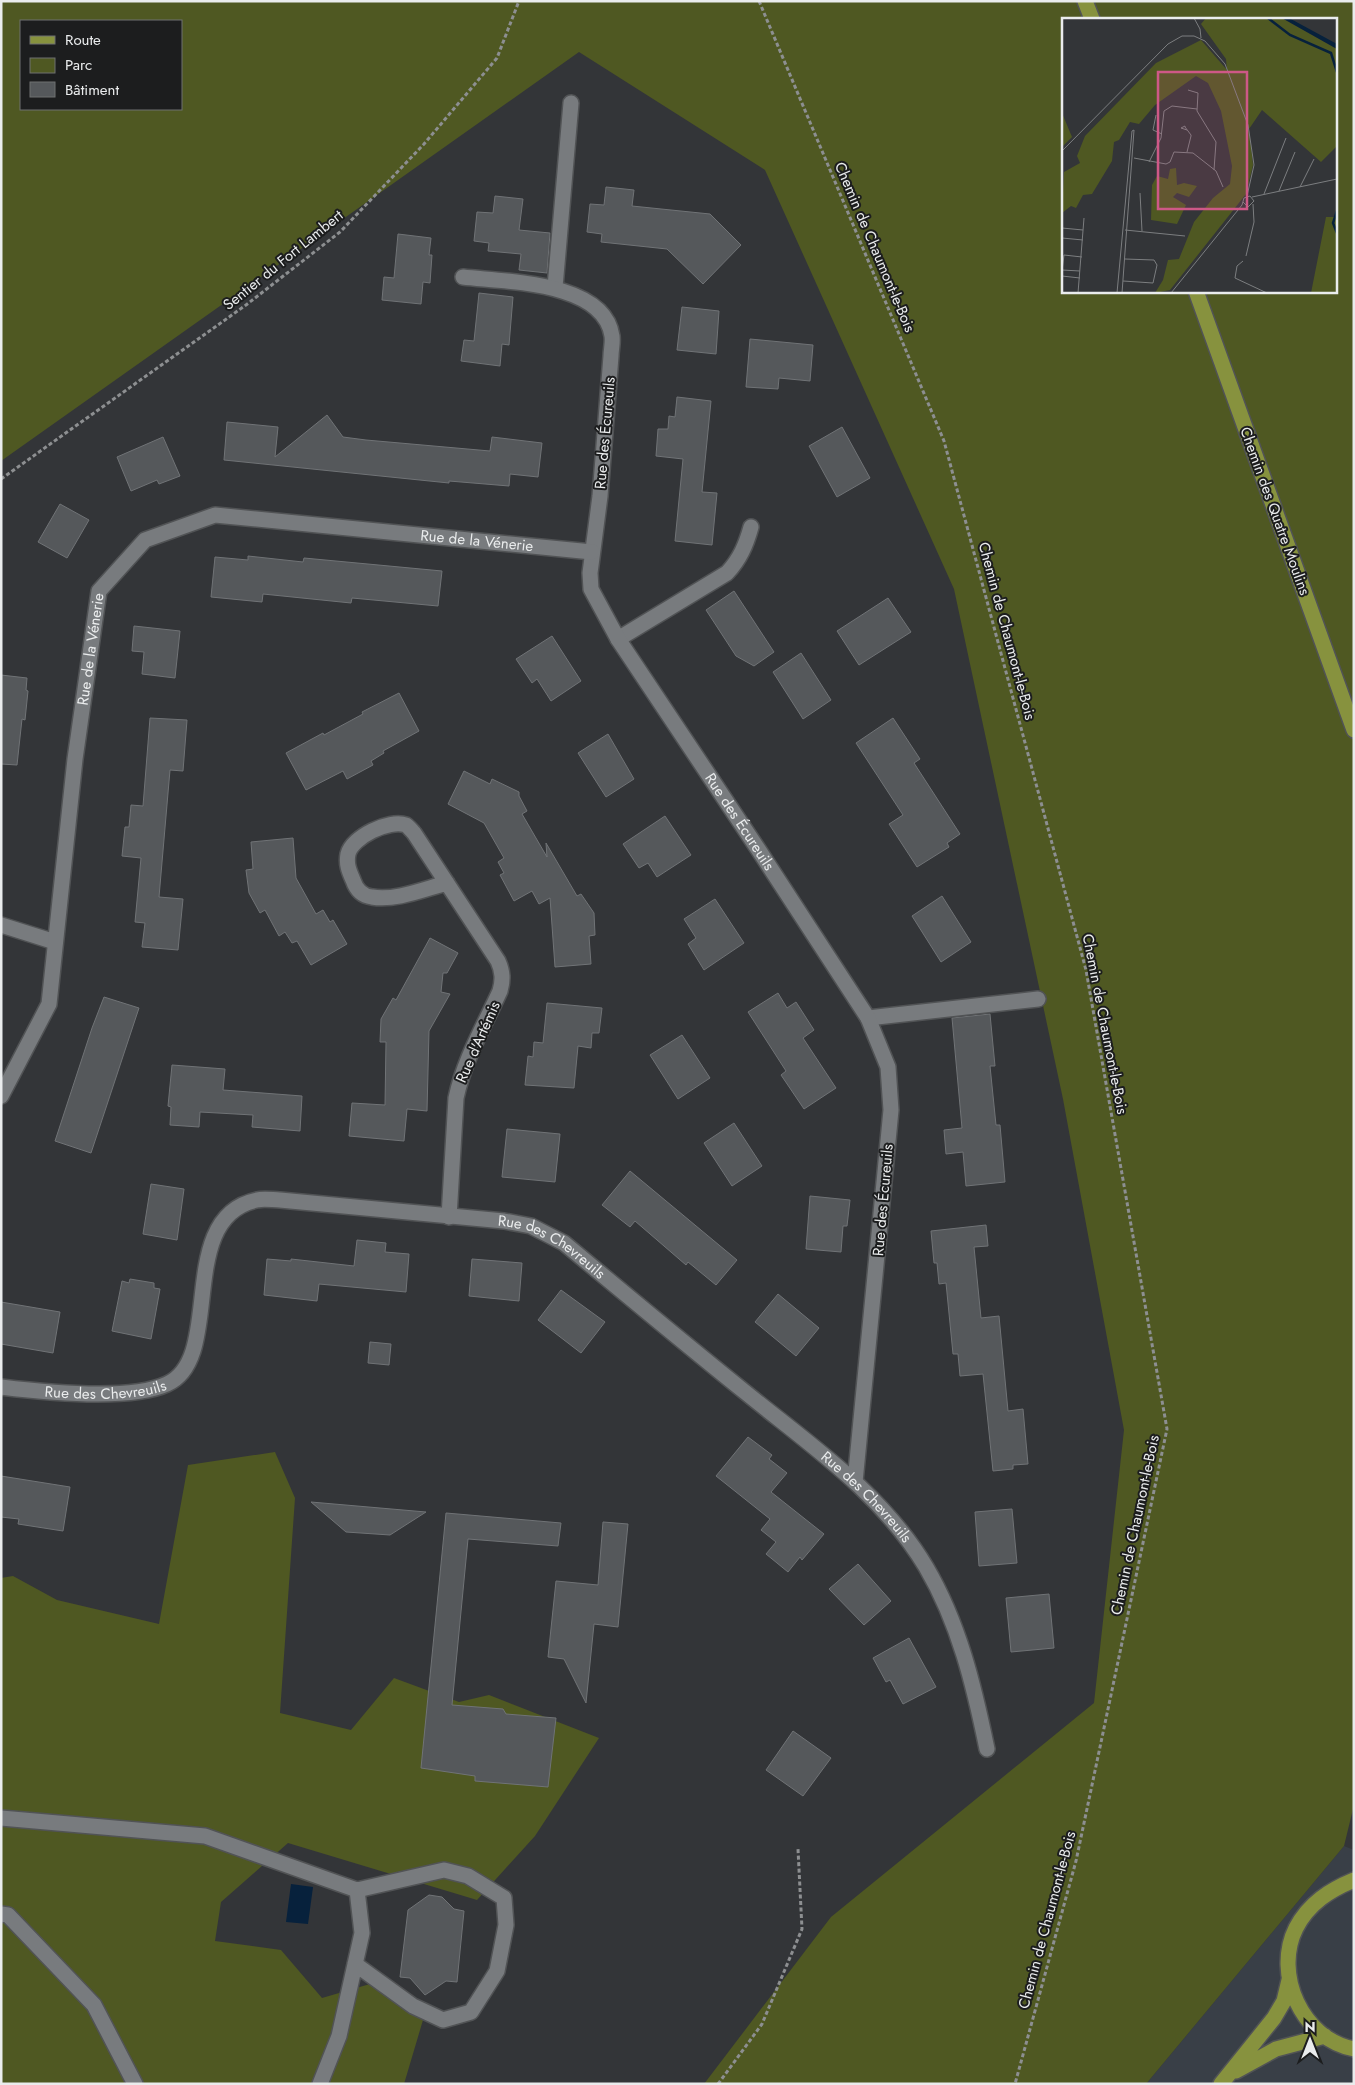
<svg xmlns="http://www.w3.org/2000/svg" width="1355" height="2085" font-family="Jost,sans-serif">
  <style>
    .built { fill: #393f47 }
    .green { fill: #4f5822; fill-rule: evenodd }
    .water { fill: #07213c }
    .building { fill: #55585b; stroke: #707376 }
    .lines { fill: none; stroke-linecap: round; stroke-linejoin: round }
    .lane-casing { stroke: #515355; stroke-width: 18 }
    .street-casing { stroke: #515355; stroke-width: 18 }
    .primary-casing { stroke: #515355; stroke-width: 18 }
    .path { stroke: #8d8f91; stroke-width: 3; stroke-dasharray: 4 2.5; stroke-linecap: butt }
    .lane { stroke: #787b7e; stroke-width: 15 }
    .street { stroke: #787b7e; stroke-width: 15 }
    .primary { stroke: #87923e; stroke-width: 15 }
    .labels { text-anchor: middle; stroke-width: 4; stroke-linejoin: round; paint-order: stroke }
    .street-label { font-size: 15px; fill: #eaeced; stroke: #1c1d1e }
    .inset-river { fill: none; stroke: #07213c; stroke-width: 2.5 }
    .inset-road { fill: none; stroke: #7c7e80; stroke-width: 1 }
    .view { fill: #ce5887; fill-opacity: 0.15; stroke: #ce5887; stroke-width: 2.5 }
    .inset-edge { fill: none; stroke: #eaeced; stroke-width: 2.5 }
  </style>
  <rect width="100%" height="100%" fill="#333538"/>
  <path class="built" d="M 1344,1846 L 1354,1850 L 1354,2084 L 1146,2084 Z"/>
  <path class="green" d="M 1,1 L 1354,1 L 1354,1805 L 1344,1846 L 1146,2084 L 704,2084 L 831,1917 L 1094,1703 L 1124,1430 L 1063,1099 L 954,589 L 765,170 L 579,52 L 1,461 ZM 1064,19 L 1336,19 L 1336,291 L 1064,291 ZM 21,21 L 181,21 L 181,109 L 21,109 Z
    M 275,1452 L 295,1498 L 280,1713 L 351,1730 L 394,1678 L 459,1702 L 489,1695 L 599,1738 L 535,1836 L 477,1900 L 288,1843 L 221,1902 L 215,1941 L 281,1950 L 322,1998 L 370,1984 L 423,2020 L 404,2084 L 1,2084 L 1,1578 L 13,1576 L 57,1600 L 159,1624 L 188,1465 Z"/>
  <path class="water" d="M 291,1884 L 313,1887 L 308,1924 L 286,1922 Z"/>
  <path class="building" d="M 606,187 L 634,190 L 632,206 L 710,214 L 741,245 L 703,284 L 667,249 L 601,242 L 602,234 L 587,232 L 590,204 L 604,205 Z
    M 495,196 L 523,199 L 519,230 L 550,233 L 547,273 L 519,270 L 521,254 L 488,251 L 489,243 L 474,241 L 477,212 L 493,213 Z
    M 398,234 L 431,238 L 429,255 L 432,255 L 430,283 L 423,282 L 421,304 L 382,300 L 384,277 L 394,278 Z
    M 479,293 L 513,297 L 509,345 L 502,344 L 500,366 L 461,361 L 464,340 L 474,341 Z
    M 682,307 L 719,311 L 716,354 L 677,350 Z
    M 750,339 L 813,345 L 810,381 L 779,378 L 778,389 L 746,387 Z
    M 677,397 L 711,401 L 702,492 L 717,493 L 712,545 L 675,541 L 683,459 L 656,456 L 658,429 L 668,429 L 669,416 L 675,417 Z
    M 327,415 L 343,437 L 366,440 L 490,451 L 492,437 L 542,443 L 538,477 L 510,474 L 509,486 L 449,481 L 449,483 L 224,460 L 227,422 L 278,427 L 275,457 Z
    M 842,427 L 870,478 L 837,497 L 809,446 Z
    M 163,437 L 180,476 L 159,484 L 157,480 L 131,491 L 117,457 Z
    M 60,504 L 89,520 L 67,558 L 38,542 Z
    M 248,556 L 303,562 L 304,558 L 442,571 L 438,606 L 352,598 L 351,603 L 263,594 L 262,602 L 211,597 L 215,557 L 248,560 Z
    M 734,591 L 774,652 L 754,666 L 736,656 L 706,610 Z
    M 888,598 L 911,632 L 859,665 L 837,631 Z
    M 134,626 L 180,631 L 175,678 L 142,674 L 144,652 L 132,651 Z
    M 552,636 L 581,681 L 551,701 L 537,679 L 532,683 L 516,659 Z
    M 801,653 L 831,700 L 803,719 L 773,672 Z
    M 1,675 L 27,678 L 26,690 L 28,691 L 25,720 L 22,719 L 17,765 L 1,764 Z
    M 399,693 L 419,731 L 383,751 L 384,753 L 371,761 L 373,765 L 347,779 L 343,771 L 306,790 L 286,753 L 323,733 L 324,735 L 363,714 L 362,712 Z
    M 150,718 L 187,720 L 183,771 L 170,770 L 159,897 L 183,899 L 178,950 L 142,947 L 145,923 L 135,922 L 141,858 L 122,856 L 125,827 L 129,827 L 131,805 L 143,806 Z
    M 893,718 L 920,759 L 914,763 L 960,834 L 947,843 L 949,847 L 917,867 L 889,824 L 903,815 L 856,743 Z
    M 608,734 L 634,779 L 606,797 L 578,753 Z
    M 464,771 L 490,784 L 492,779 L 519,792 L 519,796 L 527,811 L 522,814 L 547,857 L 546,843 L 577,896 L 581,894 L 594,913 L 595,935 L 589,936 L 591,964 L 555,967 L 550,898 L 539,904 L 532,891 L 514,901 L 500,875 L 504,873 L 498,862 L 504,858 L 484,823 L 448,804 Z
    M 665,816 L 691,855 L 657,877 L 648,863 L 639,868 L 623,844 Z
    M 293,838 L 296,878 L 316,914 L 323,910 L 330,922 L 333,920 L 347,944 L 311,965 L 297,941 L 292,943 L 285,932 L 279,936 L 265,910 L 260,913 L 249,893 L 246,870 L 253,869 L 251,842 Z
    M 942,896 L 971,942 L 941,962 L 912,916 Z
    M 715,899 L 744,943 L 704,970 L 688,944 L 696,938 L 684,919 Z
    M 430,938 L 458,953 L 447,973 L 443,973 L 441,992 L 450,994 L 429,1031 L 427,1111 L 407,1109 L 404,1141 L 349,1136 L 352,1103 L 385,1105 L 386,1042 L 380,1042 L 381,1019 L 393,998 L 396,1000 Z
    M 778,993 L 787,1008 L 796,1002 L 814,1030 L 803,1038 L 836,1088 L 804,1109 L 781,1075 L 786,1071 L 748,1012 Z
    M 104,997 L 139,1008 L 91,1153 L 55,1141 L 92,1028 Z
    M 547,1003 L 602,1008 L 599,1033 L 592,1033 L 591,1048 L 578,1046 L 574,1088 L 525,1085 L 528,1056 L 533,1057 L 534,1042 L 543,1043 Z
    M 990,1014 L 995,1066 L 990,1066 L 996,1125 L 1000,1125 L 1005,1182 L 966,1186 L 963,1152 L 946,1154 L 944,1130 L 962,1128 L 952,1018 Z
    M 682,1035 L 710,1078 L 678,1099 L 650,1055 Z
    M 172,1065 L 225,1069 L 223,1090 L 302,1096 L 300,1131 L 252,1127 L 253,1115 L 200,1112 L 199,1127 L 170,1125 L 171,1107 L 168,1106 Z
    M 734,1123 L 762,1166 L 732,1186 L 704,1143 Z
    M 507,1129 L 560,1134 L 555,1182 L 502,1177 Z
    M 630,1171 L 737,1260 L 716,1285 L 688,1262 L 686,1265 L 635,1221 L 630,1227 L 602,1205 Z
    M 151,1184 L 184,1189 L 177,1240 L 143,1234 Z
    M 810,1196 L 850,1200 L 847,1226 L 843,1226 L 841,1252 L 806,1249 Z
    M 986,1225 L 988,1246 L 974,1247 L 981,1318 L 999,1316 L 1008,1411 L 1023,1409 L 1028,1464 L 1013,1465 L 1013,1469 L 993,1471 L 983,1374 L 960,1376 L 958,1354 L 953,1354 L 946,1283 L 939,1284 L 937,1263 L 934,1263 L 931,1231 Z
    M 357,1240 L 386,1243 L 385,1252 L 409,1254 L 406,1292 L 319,1284 L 317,1301 L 264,1295 L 267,1259 L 291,1261 L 291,1259 L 354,1266 Z
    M 472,1259 L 522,1263 L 519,1301 L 469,1296 Z
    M 130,1279 L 154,1283 L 154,1288 L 160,1289 L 151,1339 L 112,1331 L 122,1281 L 129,1283 Z
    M 561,1290 L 605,1322 L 581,1353 L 538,1320 Z
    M 778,1294 L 819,1328 L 796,1356 L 755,1322 Z
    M 1,1302 L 60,1312 L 53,1353 L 1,1344 Z
    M 370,1342 L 391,1344 L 389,1365 L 368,1363 Z
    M 748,1437 L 772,1455 L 769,1459 L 787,1473 L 771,1492 L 824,1534 L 802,1560 L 800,1557 L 788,1572 L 766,1554 L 776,1542 L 761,1530 L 770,1519 L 716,1476 Z
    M 1,1476 L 70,1487 L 63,1531 L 18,1524 L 19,1519 L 1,1517 Z
    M 311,1502 L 426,1512 L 390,1535 L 346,1532 Z
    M 1012,1509 L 1017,1563 L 979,1566 L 975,1512 Z
    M 446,1513 L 561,1523 L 558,1546 L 468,1539 L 452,1705 L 503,1709 L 506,1714 L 556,1718 L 548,1787 L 475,1781 L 475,1776 L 421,1768 Z
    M 603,1522 L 628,1524 L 618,1627 L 594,1624 L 586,1703 L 564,1659 L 548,1657 L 556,1581 L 598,1585 Z
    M 858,1564 L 891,1601 L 864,1625 L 829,1589 Z
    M 1049,1594 L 1054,1648 L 1011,1652 L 1006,1598 Z
    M 909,1638 L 936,1687 L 903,1704 L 890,1680 L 886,1682 L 873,1658 Z
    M 793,1731 L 831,1758 L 803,1796 L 766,1770 Z
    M 429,1895 L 442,1897 L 454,1909 L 464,1911 L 457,1982 L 446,1981 L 425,1995 L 410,1978 L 400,1977 L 408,1910 Z"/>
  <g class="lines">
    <defs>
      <path id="lane" d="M 555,287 L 571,103
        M 618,639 L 727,573 C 740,559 746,545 751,527
        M 868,1018 L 1038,999
        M 1,1818 L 205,1836 L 357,1890 L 362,1933 L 339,2036 L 320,2084
        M 1,1914 L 8,1915 L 94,2005 L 135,2084
        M 355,1964 L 413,2006 L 443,2020 L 471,2012 L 497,1971 L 506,1925 L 504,1898 L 468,1876 L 444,1870 L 357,1890"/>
      <g id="street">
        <path id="s1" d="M 463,277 C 505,282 604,281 612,336 C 613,343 611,350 611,356 L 600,496 L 590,573 L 591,589 L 618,639 L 758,849 L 868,1018 L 888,1067 L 891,1110 L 855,1482"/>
        <path d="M 447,883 C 424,889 396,901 372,897 C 362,896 356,889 353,880 C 349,871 346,864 348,854 C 352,837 389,819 406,825 C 408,826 412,831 414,833 L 498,961 C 503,972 503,980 500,991 C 484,1026 464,1060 456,1098 L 449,1217"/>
        <path d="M 1,925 L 55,942"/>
        <path id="s2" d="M 1,1096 L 49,1004 L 75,759 L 99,591 L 145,540 L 215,515 L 592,552"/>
        <path id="s3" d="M 1,1387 C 42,1392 130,1401 167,1384 C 226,1358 174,1217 257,1200 C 264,1198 273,1200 280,1200 L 504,1221 L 531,1226 L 564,1243 C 624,1293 684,1343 745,1392 C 810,1445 882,1493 926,1567 C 959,1623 974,1686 987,1749"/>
      </g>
      <path id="primary" d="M 1085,1 L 1092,19
        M 1196,291 L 1354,730
        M 1354,1880 C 1330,1890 1309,1903 1296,1928 C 1273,1974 1302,2039 1354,2049
        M 1236,2071 L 1276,2049 L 1325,2036
        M 1221,2084 L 1274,2018 L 1284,2001 L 1289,1980"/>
    </defs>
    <use href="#lane" class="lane-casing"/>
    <use href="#street" class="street-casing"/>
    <use href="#primary" class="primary-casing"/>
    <path class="path" d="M 759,1 L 944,441 L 1086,970 L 1167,1429 L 1076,1861 L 1015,2084
      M 1,479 L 246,305 L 340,232 L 424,144 L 497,58 L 519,1
      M 718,2084 L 762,2024 L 802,1929 L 798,1849"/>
    <use href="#lane" class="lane"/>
    <use href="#street" class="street"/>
    <use href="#primary" class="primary"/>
  </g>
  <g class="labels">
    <g class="street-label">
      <text transform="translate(875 247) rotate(67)" y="5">Chemin de Chaumont-le-Bois</text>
      <text transform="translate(283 260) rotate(-39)" y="5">Sentier du Fort Lambert</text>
      <text transform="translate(605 433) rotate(-85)" y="5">Rue des Écureuils</text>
      <text transform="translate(1275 511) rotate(70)" y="5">Chemin des Quatre Moulins</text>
      <text dy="5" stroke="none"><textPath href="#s2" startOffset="926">Rue de la Vénerie</textPath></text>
      <text transform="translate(1007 631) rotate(75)" y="5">Chemin de Chaumont-le-Bois</text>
      <text dy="5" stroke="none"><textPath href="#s2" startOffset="461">Rue de la Vénerie</textPath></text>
      <text dy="5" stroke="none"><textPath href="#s1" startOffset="702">Rue des Écureuils</textPath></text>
      <text transform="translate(1105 1024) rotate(79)" y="5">Chemin de Chaumont-le-Bois</text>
      <text transform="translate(478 1042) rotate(-66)" y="5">Rue d'Artémis</text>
      <text transform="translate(883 1200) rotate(-85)" y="5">Rue des Écureuils</text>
      <text dy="5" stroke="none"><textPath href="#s3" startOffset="689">Rue des Chevreuils</textPath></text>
      <text dy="5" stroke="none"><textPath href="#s3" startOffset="105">Rue des Chevreuils</textPath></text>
      <text dy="5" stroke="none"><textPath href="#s3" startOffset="1094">Rue des Chevreuils</textPath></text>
      <text transform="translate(1135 1525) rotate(-78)" y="5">Chemin de Chaumont-le-Bois</text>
      <text transform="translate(1047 1920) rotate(-75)" y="5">Chemin de Chaumont-le-Bois</text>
    </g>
  </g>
  <g transform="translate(1062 18)">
    <rect width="275" height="275" fill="#333538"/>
    <path d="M 144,0 L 220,0 L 275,31 L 275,128 L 259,144 L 200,92 L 187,111 L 191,147 L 184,176 L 108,272 L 93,275 L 101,262 L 106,242 L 117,241 L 132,204 L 151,180 L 168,166 L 170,148 L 159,93 L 146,65 L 134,58 L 93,87 L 77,106 L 68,104 L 57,122 L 52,124 L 50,143 L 30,176 L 21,177 L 14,190 L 9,188 L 0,195 L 2,154 L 18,145 L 15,138 L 23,118 L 94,45 L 139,22 L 165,52 L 164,41 L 139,6 ZM 0,95 L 10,119 L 0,129 ZM 114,150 L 115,167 L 122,165 L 135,168 L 127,179 L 115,175 L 111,179 L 124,187 L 115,206 L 89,202 L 90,167 L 95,158 L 106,161 L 108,151 ZM 264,199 L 275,199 L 275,275 L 249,275 Z" fill="#4f5822"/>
    <path d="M 220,0 L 227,0 L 275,26 L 275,31 Z" fill="#07213c"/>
    <path class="inset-river" d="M 206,0 L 228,17 L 269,35 L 275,54M 275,193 L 271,205 L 275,215"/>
    <path class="inset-road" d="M 132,0 L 138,11 L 139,20M 126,72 L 136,75 L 135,93 L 154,124 L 152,152M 94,97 L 91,112 L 100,116M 125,112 L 119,110 L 123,108 L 123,109 L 129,117 L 129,118 L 125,134M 0,133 L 106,26 L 120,18 L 132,18 L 143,23 L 163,46 L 186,107 L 192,147 L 185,178M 72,140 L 104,146 L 108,144 L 112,134 L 131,135 L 154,153 L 161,169M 87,144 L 99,120 L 102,93 L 110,88 L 135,91M 238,169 L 252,141M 217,173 L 233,134M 78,175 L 80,213M 202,176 L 224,120M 190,179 L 275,161M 0,210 L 21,212M 63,212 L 123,218M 0,220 L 21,222M 184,238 L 192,204 L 191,186M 181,243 L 175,248 L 173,260 L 205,275M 0,252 L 18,253M 0,253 L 2,237 L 20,239M 0,258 L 18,260M 61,263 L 91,265 L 95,247 L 92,242 L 63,241M 16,275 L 22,200M 55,275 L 70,113 L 72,112 L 60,275M 109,275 L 180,187 L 182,180 L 188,178 L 192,183 L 186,189 L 181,184"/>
    <path class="view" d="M 96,54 L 185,54 L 185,191 L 96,191 Z"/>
    <rect width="275" height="275" class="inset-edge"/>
  </g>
  <rect width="1355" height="2085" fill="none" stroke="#eaeced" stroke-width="5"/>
  <rect x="20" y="20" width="162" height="90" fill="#1c1d1e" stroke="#6e7071"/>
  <rect x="30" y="36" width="25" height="8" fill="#87923e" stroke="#6e7071"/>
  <text x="65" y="45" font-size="15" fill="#eaeced">Route</text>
  <rect x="30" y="58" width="25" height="15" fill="#4f5822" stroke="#6e7071"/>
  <text x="65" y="70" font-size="15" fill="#eaeced">Parc</text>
  <rect x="30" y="82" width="25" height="15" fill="#55585b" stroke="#6e7071"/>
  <text x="65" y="95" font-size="15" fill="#eaeced">Bâtiment</text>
  <g transform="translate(1310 2040)" stroke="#1c1d1e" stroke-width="4" paint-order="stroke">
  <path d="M0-4L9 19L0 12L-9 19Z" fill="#eaeced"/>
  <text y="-8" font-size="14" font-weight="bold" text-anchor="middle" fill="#eaeced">N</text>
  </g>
</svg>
